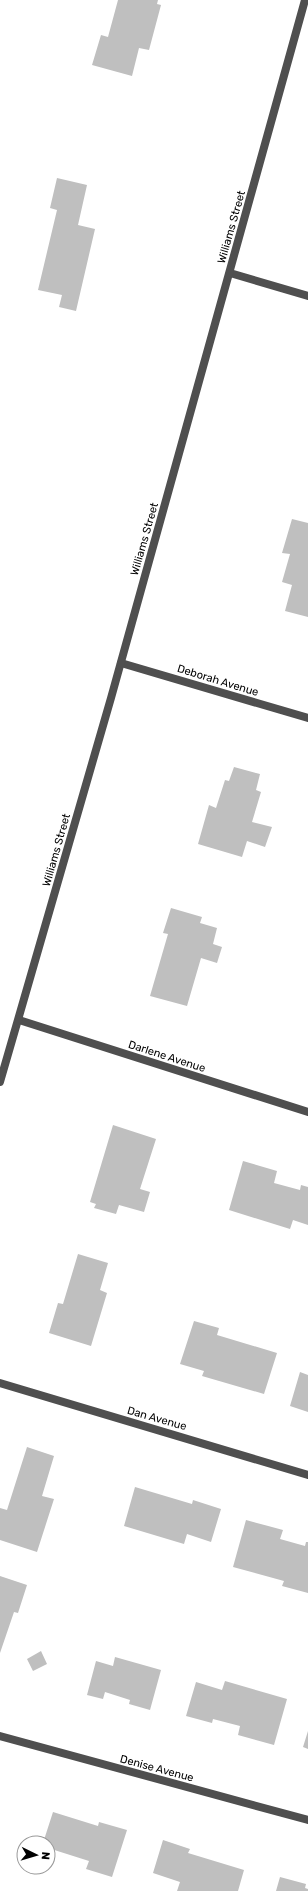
<svg xmlns="http://www.w3.org/2000/svg" width="308" height="1891" font-family="Rubik,sans-serif">
  <style>
    .building { fill: #bfbfbf }
    .lines { fill: none; stroke-linecap: round; stroke-linejoin: round }
    .minor { stroke: #4f4f4f; stroke-width: 8 }
    .tertiary { stroke: #4f4f4f; stroke-width: 8 }
    .labels { text-anchor: middle; stroke-width: 3; stroke-linejoin: round; paint-order: stroke }
    .street-label { font-size: 11px; fill: #000; stroke: #fff }
  </style>
  <rect width="100%" height="100%" fill="#fff"/>
  <path class="building" d="M 118,0 L 158,0 L 157,4 L 161,5 L 149,50 L 139,48 L 132,76 L 92,65 L 101,35 L 108,37 Z
    M 57,178 L 87,185 L 78,225 L 95,229 L 76,311 L 59,307 L 62,295 L 38,290 L 57,210 L 50,208 Z
    M 292,519 L 308,523 L 308,617 L 285,611 L 292,585 L 282,582 L 290,554 L 282,553 Z
    M 234,767 L 260,774 L 256,790 L 261,792 L 252,822 L 272,827 L 265,847 L 247,841 L 242,857 L 198,844 L 209,805 L 216,808 L 225,780 L 229,781 Z
    M 171,908 L 202,917 L 200,923 L 217,928 L 213,944 L 222,947 L 217,963 L 201,958 L 187,1006 L 150,996 L 168,934 L 163,933 Z
    M 113,1125 L 156,1139 L 140,1189 L 150,1192 L 144,1212 L 119,1205 L 116,1214 L 94,1208 L 96,1204 L 90,1202 Z
    M 243,1161 L 277,1171 L 274,1183 L 300,1190 L 301,1185 L 308,1187 L 308,1225 L 293,1220 L 290,1229 L 229,1210 Z
    M 78,1254 L 108,1263 L 100,1290 L 107,1293 L 91,1346 L 49,1333 L 58,1303 L 63,1304 Z
    M 194,1321 L 219,1328 L 217,1335 L 277,1353 L 264,1394 L 202,1376 L 204,1371 L 180,1364 Z
    M 300,1372 L 308,1375 L 308,1412 L 290,1406 Z
    M 27,1447 L 54,1456 L 42,1496 L 54,1499 L 37,1552 L 0,1540 L 0,1508 L 7,1510 Z
    M 135,1487 L 192,1504 L 193,1500 L 221,1509 L 211,1542 L 187,1534 L 184,1544 L 124,1526 Z
    M 246,1520 L 283,1530 L 280,1539 L 305,1546 L 306,1542 L 308,1542 L 308,1593 L 282,1586 L 284,1581 L 233,1567 Z
    M 0,1576 L 27,1585 L 18,1613 L 14,1612 L 0,1653 Z
    M 41,1651 L 47,1664 L 33,1671 L 27,1659 Z
    M 115,1657 L 161,1670 L 150,1710 L 129,1704 L 130,1700 L 105,1692 L 103,1699 L 87,1695 L 96,1661 L 113,1666 Z
    M 225,1681 L 287,1699 L 274,1745 L 238,1735 L 240,1726 L 213,1719 L 212,1723 L 186,1716 L 196,1682 L 222,1690 Z
    M 308,1731 L 308,1749 L 303,1747 Z
    M 53,1812 L 98,1826 L 99,1822 L 127,1830 L 112,1877 L 86,1869 L 89,1861 L 48,1848 L 48,1843 L 43,1843 Z
    M 163,1840 L 190,1849 L 188,1853 L 244,1870 L 238,1891 L 177,1891 L 180,1882 L 153,1873 Z
    M 280,1877 L 306,1884 L 305,1888 L 308,1889 L 308,1891 L 276,1891 Z"/>
  <g class="lines">
    <path class="minor" d="M 230,273 L 308,296
      M 121,663 L 308,718
      M 19,1020 L 308,1112
      M 0,1383 L 308,1475
      M 0,1736 L 308,1820"/>
    <path class="tertiary" d="M 0,1082 L 111,698 L 305,0"/>
  </g>
  <g class="labels">
    <g class="street-label">
      <text transform="translate(231 227) rotate(-74)" y="4">Williams Street</text>
      <text transform="translate(144 539) rotate(-74)" y="4">Williams Street</text>
      <text transform="translate(218 680) rotate(17)" y="4">Deborah Avenue</text>
      <text transform="translate(56 850) rotate(-74)" y="4">Williams Street</text>
      <text transform="translate(167 1056) rotate(18)" y="4">Darlene Avenue</text>
      <text transform="translate(157 1418) rotate(16)" y="4">Dan Avenue</text>
      <text transform="translate(157 1768) rotate(15)" y="4">Denise Avenue</text>
    </g>
  </g>
  <g transform="translate(36 1855) rotate(95)"><circle r="19" fill="#ffffff" stroke="#999999"/>
  <path d="M0-3L7 15L0 10L-7 15Z" fill="#000000"/>
  <text y="-6" font-size="11" font-weight="bold" text-anchor="middle" fill="#000000">N</text>
  </g>
</svg>
